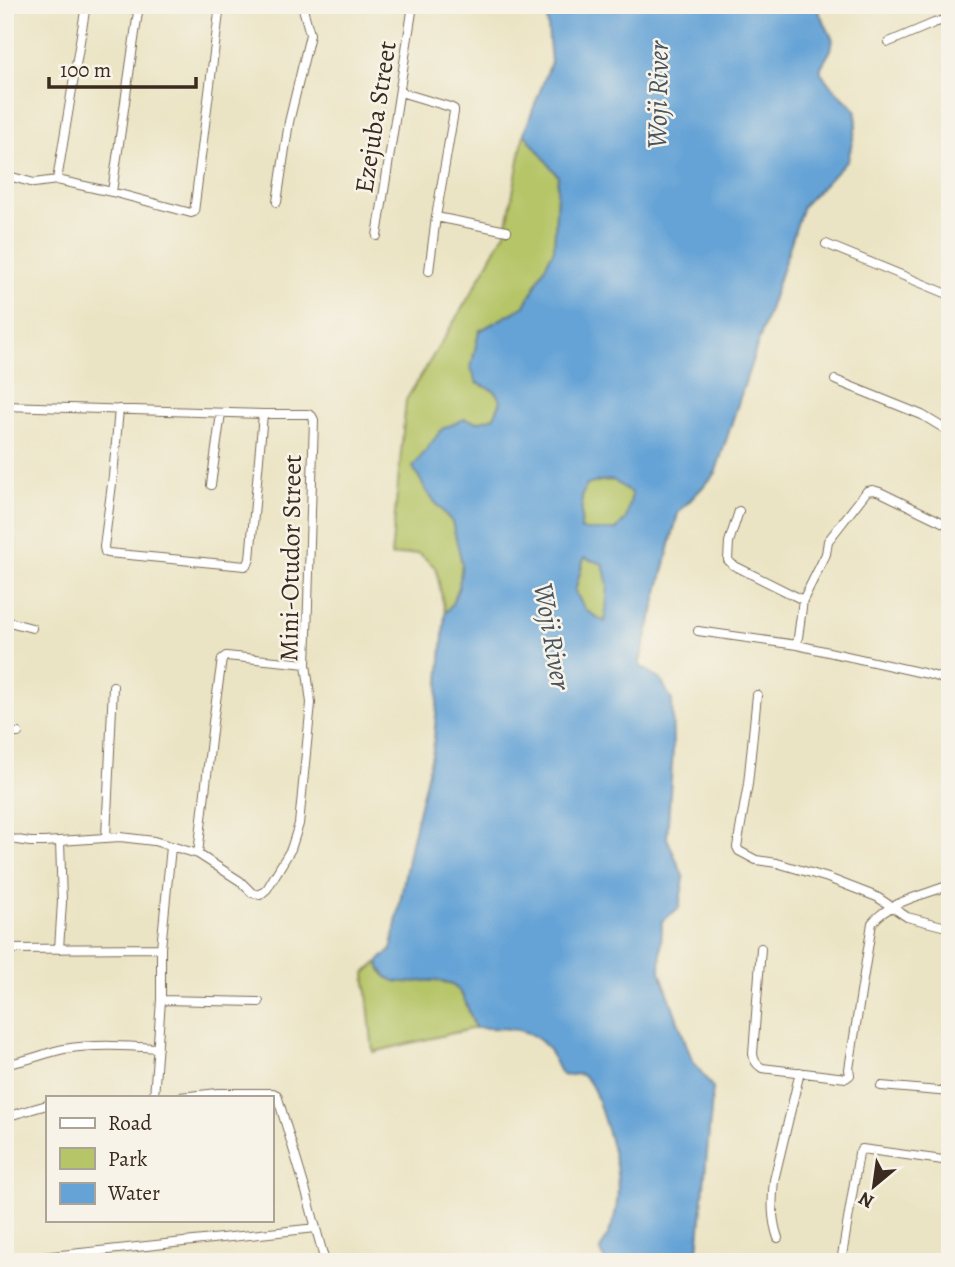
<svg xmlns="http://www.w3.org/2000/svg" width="955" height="1267" font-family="Alegreya,serif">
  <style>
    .green { fill: #b6c568; stroke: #787843; stroke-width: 2 }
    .water { fill: #65a3d6; stroke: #50667a; stroke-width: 2; fill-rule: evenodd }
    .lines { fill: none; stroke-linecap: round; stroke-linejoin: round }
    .minor-casing { stroke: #796b58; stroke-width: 10 }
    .minor { stroke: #fff; stroke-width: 8 }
    .labels { text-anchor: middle; stroke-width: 5; stroke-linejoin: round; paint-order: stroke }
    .street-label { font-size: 26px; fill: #3b2a1e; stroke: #f7f3e8 }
    .water-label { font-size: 28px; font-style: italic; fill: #4a545e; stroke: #f7f3e8 }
  </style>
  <rect width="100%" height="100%" fill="#f7f3e8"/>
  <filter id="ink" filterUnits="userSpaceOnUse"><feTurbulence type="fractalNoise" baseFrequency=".0143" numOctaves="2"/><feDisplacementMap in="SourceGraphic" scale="14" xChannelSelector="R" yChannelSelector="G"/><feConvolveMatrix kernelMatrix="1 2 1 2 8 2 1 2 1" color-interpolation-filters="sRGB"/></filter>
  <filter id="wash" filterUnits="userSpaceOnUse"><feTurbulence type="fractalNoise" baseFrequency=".00686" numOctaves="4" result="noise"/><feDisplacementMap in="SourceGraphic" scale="28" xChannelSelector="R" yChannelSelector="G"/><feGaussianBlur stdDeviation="1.57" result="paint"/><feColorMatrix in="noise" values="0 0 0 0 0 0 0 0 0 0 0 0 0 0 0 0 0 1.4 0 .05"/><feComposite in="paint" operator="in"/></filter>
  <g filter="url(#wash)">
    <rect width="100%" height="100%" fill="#ebe4c4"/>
    <path class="green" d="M 524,133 L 558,176 L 554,249 L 525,306 L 479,331 L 477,383 L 495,391 L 501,402 L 494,417 L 478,422 L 464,419 L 429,495 L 452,522 L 462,563 L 459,587 L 452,604 L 445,613 L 436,568 L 419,553 L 391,556 L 406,400 L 472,292 L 506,230 Z
      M 715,474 L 678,513 L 639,666 L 606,622 L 585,610 L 575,591 L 584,557 L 581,530 L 582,495 L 587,484 L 600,481 Z
      M 378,962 C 378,962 381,972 382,972 C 394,993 441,968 460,992 C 466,999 471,1018 475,1028 L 373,1052 L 365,973 Z"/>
    <path class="water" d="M 546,5 L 819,5 L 819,12 L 833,40 L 831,50 L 821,67 L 821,73 L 831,86 L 855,109 L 857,122 L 848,160 L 803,206 L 715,474 L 678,513 L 639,665 L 661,680 L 672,701 L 673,750 L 667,838 L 684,878 L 679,908 L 662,921 L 660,971 L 692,1060 L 713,1088 L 697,1262 L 606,1262 L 600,1250 C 604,1242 609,1234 612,1225 C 625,1187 614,1150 602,1114 C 598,1101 594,1084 583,1076 C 576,1071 570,1078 562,1075 C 556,1067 554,1058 549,1050 C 532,1025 502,1028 475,1028 C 471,1018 466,999 460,992 C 436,962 393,1005 378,962 L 391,950 L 411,843 L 433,750 L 445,613 L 452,604 L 459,587 L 462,563 L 452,522 L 429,495 L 413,467 L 442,429 L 464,419 L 478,422 L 494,417 L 501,401 L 495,391 L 477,383 L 471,368 L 479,331 L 525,306 L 554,249 L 558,176 L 524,133 L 551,62 ZM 613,480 L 632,494 L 626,519 L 616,530 L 581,530 L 582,495 L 587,485 L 600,481 ZM 584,558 L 603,564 L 608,585 L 605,622 L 585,610 L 575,591 Z"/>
  </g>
  <g filter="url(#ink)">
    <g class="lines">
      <defs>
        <path id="minor" d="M 947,5 L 950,8
          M 889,42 L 934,23 L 950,18
          M 400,92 L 450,107 L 454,109 L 454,112 L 436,217 L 429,271
          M 5,175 L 34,183 L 57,180 L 112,192 L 191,213 L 194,212 L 220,5
          M 57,180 L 86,5
          M 112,192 L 139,5
          M 277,202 L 289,122 L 309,39 L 310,34 L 302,5
          M 436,217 L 507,231
          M 377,236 L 413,5
          M 826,244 L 950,295
          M 835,380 L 922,415 L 950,432
          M 5,406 L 263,414 L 308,414 L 312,416 L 314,420 L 306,664 L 311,703 L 299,824 L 291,849 L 267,889 L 260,895 L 252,893 L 240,881 L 198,854 L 154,841 L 120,837 L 44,842 L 30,842 L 5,838
          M 119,409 L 113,476 L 104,547 L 105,552 L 108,553 L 245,566 L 248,564 L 250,559 L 263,414
          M 211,485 L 221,413
          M 739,511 L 729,542 L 728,560 L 733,565 L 803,600
          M 5,621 L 32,628
          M 698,631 L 797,645 L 923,673 L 938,677 L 950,683
          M 797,645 L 803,600 L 826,554 L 828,541 L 867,491 L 873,490 L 880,492 L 950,526
          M 757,695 L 748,784 L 737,847 L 739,851 L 756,860 L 777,863 L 828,878 L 877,897 L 907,917 L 950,928
          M 5,733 L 18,733
          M 106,837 L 113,686
          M 198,854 L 213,722 L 222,659 L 226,656 L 306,664
          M 761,948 L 753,1054 C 754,1061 756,1064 762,1068 L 846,1078 L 850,1075 L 849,1069 L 872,923 C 890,901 924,895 950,885
          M 5,949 L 161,948
          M 59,949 L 62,902 L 60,842
          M 161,1000 L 259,1002
          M 5,1064 C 26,1062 44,1053 64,1049 C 96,1044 127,1046 158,1048
          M 881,1086 L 950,1092
          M 154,1097 L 161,1000 L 161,948 L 171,847
          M 180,1097 L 218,1093 L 273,1093 L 277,1095 L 307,1195 L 325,1262
          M 5,1117 L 47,1105
          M 778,1238 C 771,1218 772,1200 774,1180 L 800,1072
          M 5,1261 L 316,1228
          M 841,1262 L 859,1153 L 862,1149 L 950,1161"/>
      </defs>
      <use href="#minor" class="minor-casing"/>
      <use href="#minor" class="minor"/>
    </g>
  </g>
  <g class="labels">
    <g class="street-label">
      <text transform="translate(375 117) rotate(-81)" y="9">Ezejuba Street</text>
      <text transform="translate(290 558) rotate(-89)" y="9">Mini-Otudor Street</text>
    </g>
    <g class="water-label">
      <text transform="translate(657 95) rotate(-89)" y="10">Woji River</text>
      <text transform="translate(553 636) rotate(80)" y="10">Woji River</text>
    </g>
  </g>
  <rect width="955" height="1267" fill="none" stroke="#f7f3e8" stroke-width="28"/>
  <rect x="46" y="1096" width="228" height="126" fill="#f7f3e8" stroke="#aca397" stroke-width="2"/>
  <rect x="60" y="1118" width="35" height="10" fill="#ffffff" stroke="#aca397" stroke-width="2"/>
  <text x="108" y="1130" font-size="21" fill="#3b2a1e">Road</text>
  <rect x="60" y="1148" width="35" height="21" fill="#b6c568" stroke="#aca397" stroke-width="2"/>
  <text x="108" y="1166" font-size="21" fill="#3b2a1e">Park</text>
  <rect x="60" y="1183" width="35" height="21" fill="#65a3d6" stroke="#aca397" stroke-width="2"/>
  <text x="108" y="1200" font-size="21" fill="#3b2a1e">Water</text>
  <g transform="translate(874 1186) rotate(209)" stroke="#f7f3e8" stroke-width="5" paint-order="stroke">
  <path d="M0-5L12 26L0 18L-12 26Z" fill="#3b2a1e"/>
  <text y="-10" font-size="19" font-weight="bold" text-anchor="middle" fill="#3b2a1e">N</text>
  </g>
  <path d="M49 77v10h147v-10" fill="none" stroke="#3b2a1e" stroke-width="3.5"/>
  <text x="60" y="77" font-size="21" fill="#3b2a1e" stroke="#f7f3e8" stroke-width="5" paint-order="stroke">100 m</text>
</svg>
